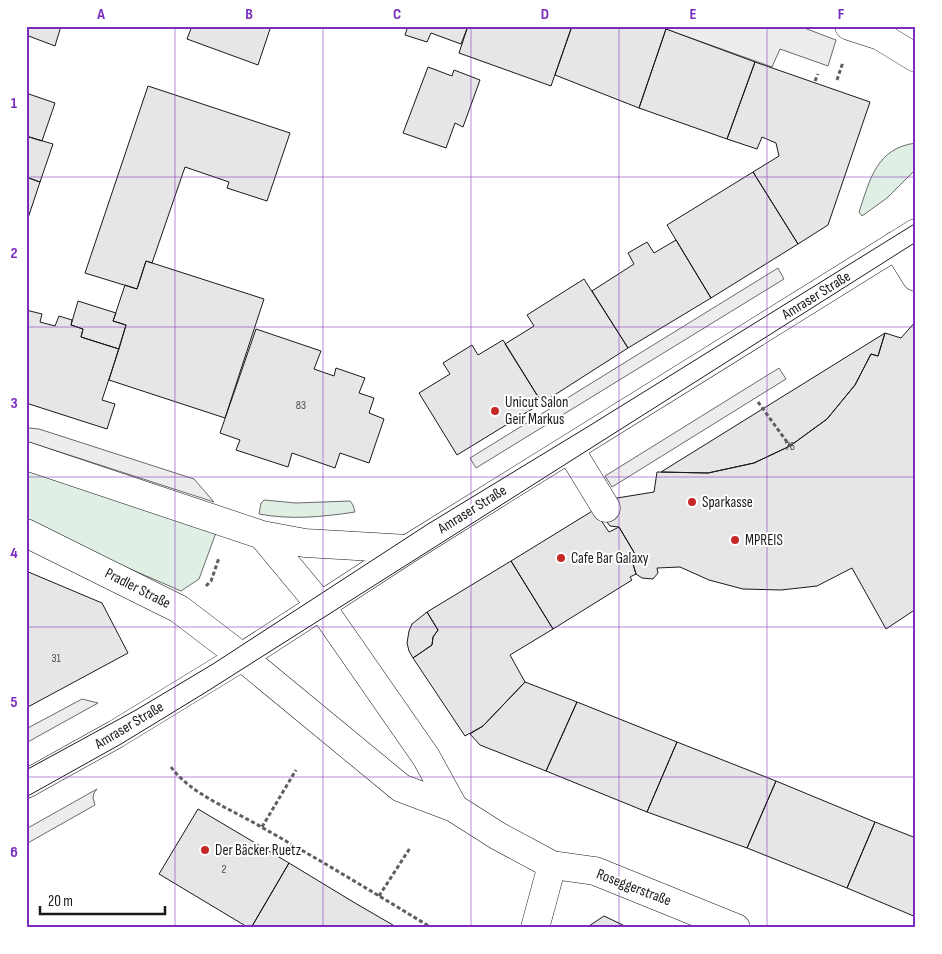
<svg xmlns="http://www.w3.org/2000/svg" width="942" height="954" font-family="'Sofia Sans Condensed',sans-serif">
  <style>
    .green { fill: #e0efe3; stroke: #6a6a6a }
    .parking { fill: #ededed; stroke: #6a6a6a }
    .building { fill: #e6e6e6; stroke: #1a1a1a }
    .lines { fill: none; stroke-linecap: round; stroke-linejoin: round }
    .minor-casing { stroke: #1a1a1a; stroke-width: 29 }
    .path { stroke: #5f5f5f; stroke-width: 3; stroke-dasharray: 4 2.5; stroke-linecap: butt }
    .minor { stroke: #fff; stroke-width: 28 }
    .tram { stroke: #1a1a1a; stroke-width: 1 }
    .grid { fill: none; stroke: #7b2cbf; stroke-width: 1; stroke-opacity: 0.55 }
    .poi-dot { fill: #c62828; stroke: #fff; stroke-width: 2 }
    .labels { text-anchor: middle; stroke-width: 4; stroke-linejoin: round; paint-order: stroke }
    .number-label { font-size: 12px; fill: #4d4d4d }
    .street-label { font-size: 15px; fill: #1a1a1a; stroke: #fff }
    .poi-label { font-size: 15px; fill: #1a1a1a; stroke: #fff; text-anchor: start }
    .neatline { fill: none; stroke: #7b2cbf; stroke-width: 2 }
    .grid-label { font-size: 16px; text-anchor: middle; font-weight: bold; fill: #7b2cbf }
  </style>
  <rect width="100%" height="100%" fill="#fff"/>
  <path class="green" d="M 916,143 L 916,169 L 887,198 L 862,216 L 859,212 C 870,180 876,148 916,143 Z
    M 26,467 L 217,530 L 199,579 L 181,591 L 91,552 L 26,518 Z
    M 264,500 L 296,503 L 350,501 L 353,505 L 355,512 C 322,517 291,520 259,514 L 261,503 Z"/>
  <path class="parking" d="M 657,26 L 799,26 L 836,40 L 828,66 L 780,49 L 772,67 Z
    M 778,268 L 784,279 L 476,468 L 470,458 Z
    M 779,368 L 786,379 L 612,487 L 605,476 Z
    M 29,428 L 39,429 L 194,479 L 214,502 L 26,441 L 26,429 Z
    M 82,699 L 98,703 L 26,743 L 26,729 Z
    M 97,789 L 94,793 L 93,798 L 95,805 L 26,844 L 26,829 Z"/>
  <path class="building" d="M 26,26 L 61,26 L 55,46 L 26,35 Z
    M 192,26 L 271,26 L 258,65 L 187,39 Z
    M 408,26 L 468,26 L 461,44 L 431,33 L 427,42 L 405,35 Z
    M 468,26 L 572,26 L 551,86 L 459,53 Z
    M 572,26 L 657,26 L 666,29 L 639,108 L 555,75 Z
    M 666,29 L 755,62 L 727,139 L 639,108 Z
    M 755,62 L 870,102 L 828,225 L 798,244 L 753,172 L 779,156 L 776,143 L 762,137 L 757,149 L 727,139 Z
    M 428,67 L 452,76 L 454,70 L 480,80 L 463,127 L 455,123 L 446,148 L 403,133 Z
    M 148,86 L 290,133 L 267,201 L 227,188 L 229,182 L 185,167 L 152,263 L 146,261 L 137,289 L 85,273 Z
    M 26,93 L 55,103 L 42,141 L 26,136 Z
    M 26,136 L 53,144 L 40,182 L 26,177 Z
    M 753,172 L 798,244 L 711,298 L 667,225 Z
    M 26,177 L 40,182 L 26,224 Z
    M 676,240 L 711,298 L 628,348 L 592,291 L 634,264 L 628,253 L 647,242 L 654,253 Z
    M 146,261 L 264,299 L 225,418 L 109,380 L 126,325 L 113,321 L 125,285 L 137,289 Z
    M 584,279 L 628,348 L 542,403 L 505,344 L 534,326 L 527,315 Z
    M 78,301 L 116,313 L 113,321 L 126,325 L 119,349 L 81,337 L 83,329 L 71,325 Z
    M 26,310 L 42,314 L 40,322 L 55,326 L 59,316 L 72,320 L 71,325 L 83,329 L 81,337 L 119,349 L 102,400 L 115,404 L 107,429 L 26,403 Z
    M 916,321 L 916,609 L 886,629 L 852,568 L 817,586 L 781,590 L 743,589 L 709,580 L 680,567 L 657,568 L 658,573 L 653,579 L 642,578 L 636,574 L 633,564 L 635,554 L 619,527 L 610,526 L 604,518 L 614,500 L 617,498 L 654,492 L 657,472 L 708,473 L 754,463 L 790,446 L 827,419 L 855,385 L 871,354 L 878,356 L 885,333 L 901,338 Z
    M 256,329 L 321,351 L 314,369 L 334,376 L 336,368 L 365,378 L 359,393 L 374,398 L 369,413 L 384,419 L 369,463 L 340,453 L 335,468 L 292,453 L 288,467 L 236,450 L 240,440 L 220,433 Z
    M 885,333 L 878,356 L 871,354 L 855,385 L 827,419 L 790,446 L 754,463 L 708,473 L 661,472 Z
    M 503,340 L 542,403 L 457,455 L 419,393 L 450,374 L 443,363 L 472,345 L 478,355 Z
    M 594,510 L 609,532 L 619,527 L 635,554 L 633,564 L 636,574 L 630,577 L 632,580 L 553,629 L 511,561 Z
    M 511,561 L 553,629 L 510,655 L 525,682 L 483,726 L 465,736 L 413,658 L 432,645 L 433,637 L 438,630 L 427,612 Z
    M 26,571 L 102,603 L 128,653 L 26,708 Z
    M 427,612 L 438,630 L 433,637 L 432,645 L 413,658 L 409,651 L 407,643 L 409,631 L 412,624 Z
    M 525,682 L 577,702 L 546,771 L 480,745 L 470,734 L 483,726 Z
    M 577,702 L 677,742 L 647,812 L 546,771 Z
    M 677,742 L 776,781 L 747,848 L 647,812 Z
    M 776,781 L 875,822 L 847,888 L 747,848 Z
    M 198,809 L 289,863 L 251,928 L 249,928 L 159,874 Z
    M 875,822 L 916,838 L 916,917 L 847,888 Z
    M 289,863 L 355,903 L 398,928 L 251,928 Z
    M 604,916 L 629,928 L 586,928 Z"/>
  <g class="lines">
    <defs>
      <path id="minor" d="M 849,26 L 880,36 L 916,58
        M 896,245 L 916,277
        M 570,449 L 606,508
        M 26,456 L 262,535 L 305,543 L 408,549
        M 26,533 L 179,609 L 242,657 L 401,788 L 454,808 L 498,836 L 552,865 L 595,871 L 736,928
        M 262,535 L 321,606 L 426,757 L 454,808
        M 26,784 L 116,734 L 242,657 L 408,549 L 916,233
        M 535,928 L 552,865"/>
    </defs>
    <use href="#minor" class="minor-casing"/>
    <path class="path" d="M 837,80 L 843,62
      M 815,81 L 818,74
      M 758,402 L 790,446
      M 206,586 L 211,581 L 219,558
      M 171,767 C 190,794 235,811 263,828 C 320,860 376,894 432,928
      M 262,827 L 296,770
      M 379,896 L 410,848"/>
    <use href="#minor" class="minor"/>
    <path class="tram" d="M 26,770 L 136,710 L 213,664 L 428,524 L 589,426 L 916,223
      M 26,797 L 121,744 L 203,694 L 916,242"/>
  </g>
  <path class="grid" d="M 175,26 L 175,928M 323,26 L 323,928M 471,26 L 471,928M 619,26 L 619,928M 767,26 L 767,928M 26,177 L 916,177M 26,327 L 916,327M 26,477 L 916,477M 26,627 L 916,627M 26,777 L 916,777"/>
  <g class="poi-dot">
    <circle cx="495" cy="411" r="5"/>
    <circle cx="692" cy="502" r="5"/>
    <circle cx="735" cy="540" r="5"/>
    <circle cx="561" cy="558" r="5"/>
    <circle cx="205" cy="850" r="5"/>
  </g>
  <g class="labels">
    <g class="number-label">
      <text x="301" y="409">83</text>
      <text x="790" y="450">76</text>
      <text x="56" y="662">31</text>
      <text x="224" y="873">2</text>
    </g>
    <g class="street-label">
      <text transform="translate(816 295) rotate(-32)" y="5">Amraser Straße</text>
      <text transform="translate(472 509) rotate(-32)" y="5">Amraser Straße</text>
      <text transform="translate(138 588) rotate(27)" y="5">Pradler Straße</text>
      <text transform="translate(129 725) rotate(-31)" y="5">Amraser Straße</text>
      <text transform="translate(634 887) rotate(21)" y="5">Roseggerstraße</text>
    </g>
    <g class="poi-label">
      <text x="505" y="407">Unicut Salon<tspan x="505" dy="17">Geir Markus</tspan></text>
      <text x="702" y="507">Sparkasse</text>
      <text x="745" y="545">MPREIS</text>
      <text x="571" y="563">Cafe Bar Galaxy</text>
      <text x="215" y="855">Der Bäcker Ruetz</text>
    </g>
  </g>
  <rect width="942" height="954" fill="none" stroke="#ffffff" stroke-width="55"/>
  <path d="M40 906v8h125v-8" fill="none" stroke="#1a1a1a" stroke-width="2.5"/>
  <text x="48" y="906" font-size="15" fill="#1a1a1a" stroke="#ffffff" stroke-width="4" paint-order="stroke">20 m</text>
  <rect x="28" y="28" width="886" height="898" class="neatline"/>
  <g class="grid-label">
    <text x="101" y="19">A</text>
    <text x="249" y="19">B</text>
    <text x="397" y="19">C</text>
    <text x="545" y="19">D</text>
    <text x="693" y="19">E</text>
    <text x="841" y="19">F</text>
    <text x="14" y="108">1</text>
    <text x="14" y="258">2</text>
    <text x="14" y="408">3</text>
    <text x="14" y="558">4</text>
    <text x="14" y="707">5</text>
    <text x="14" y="857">6</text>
  </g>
</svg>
